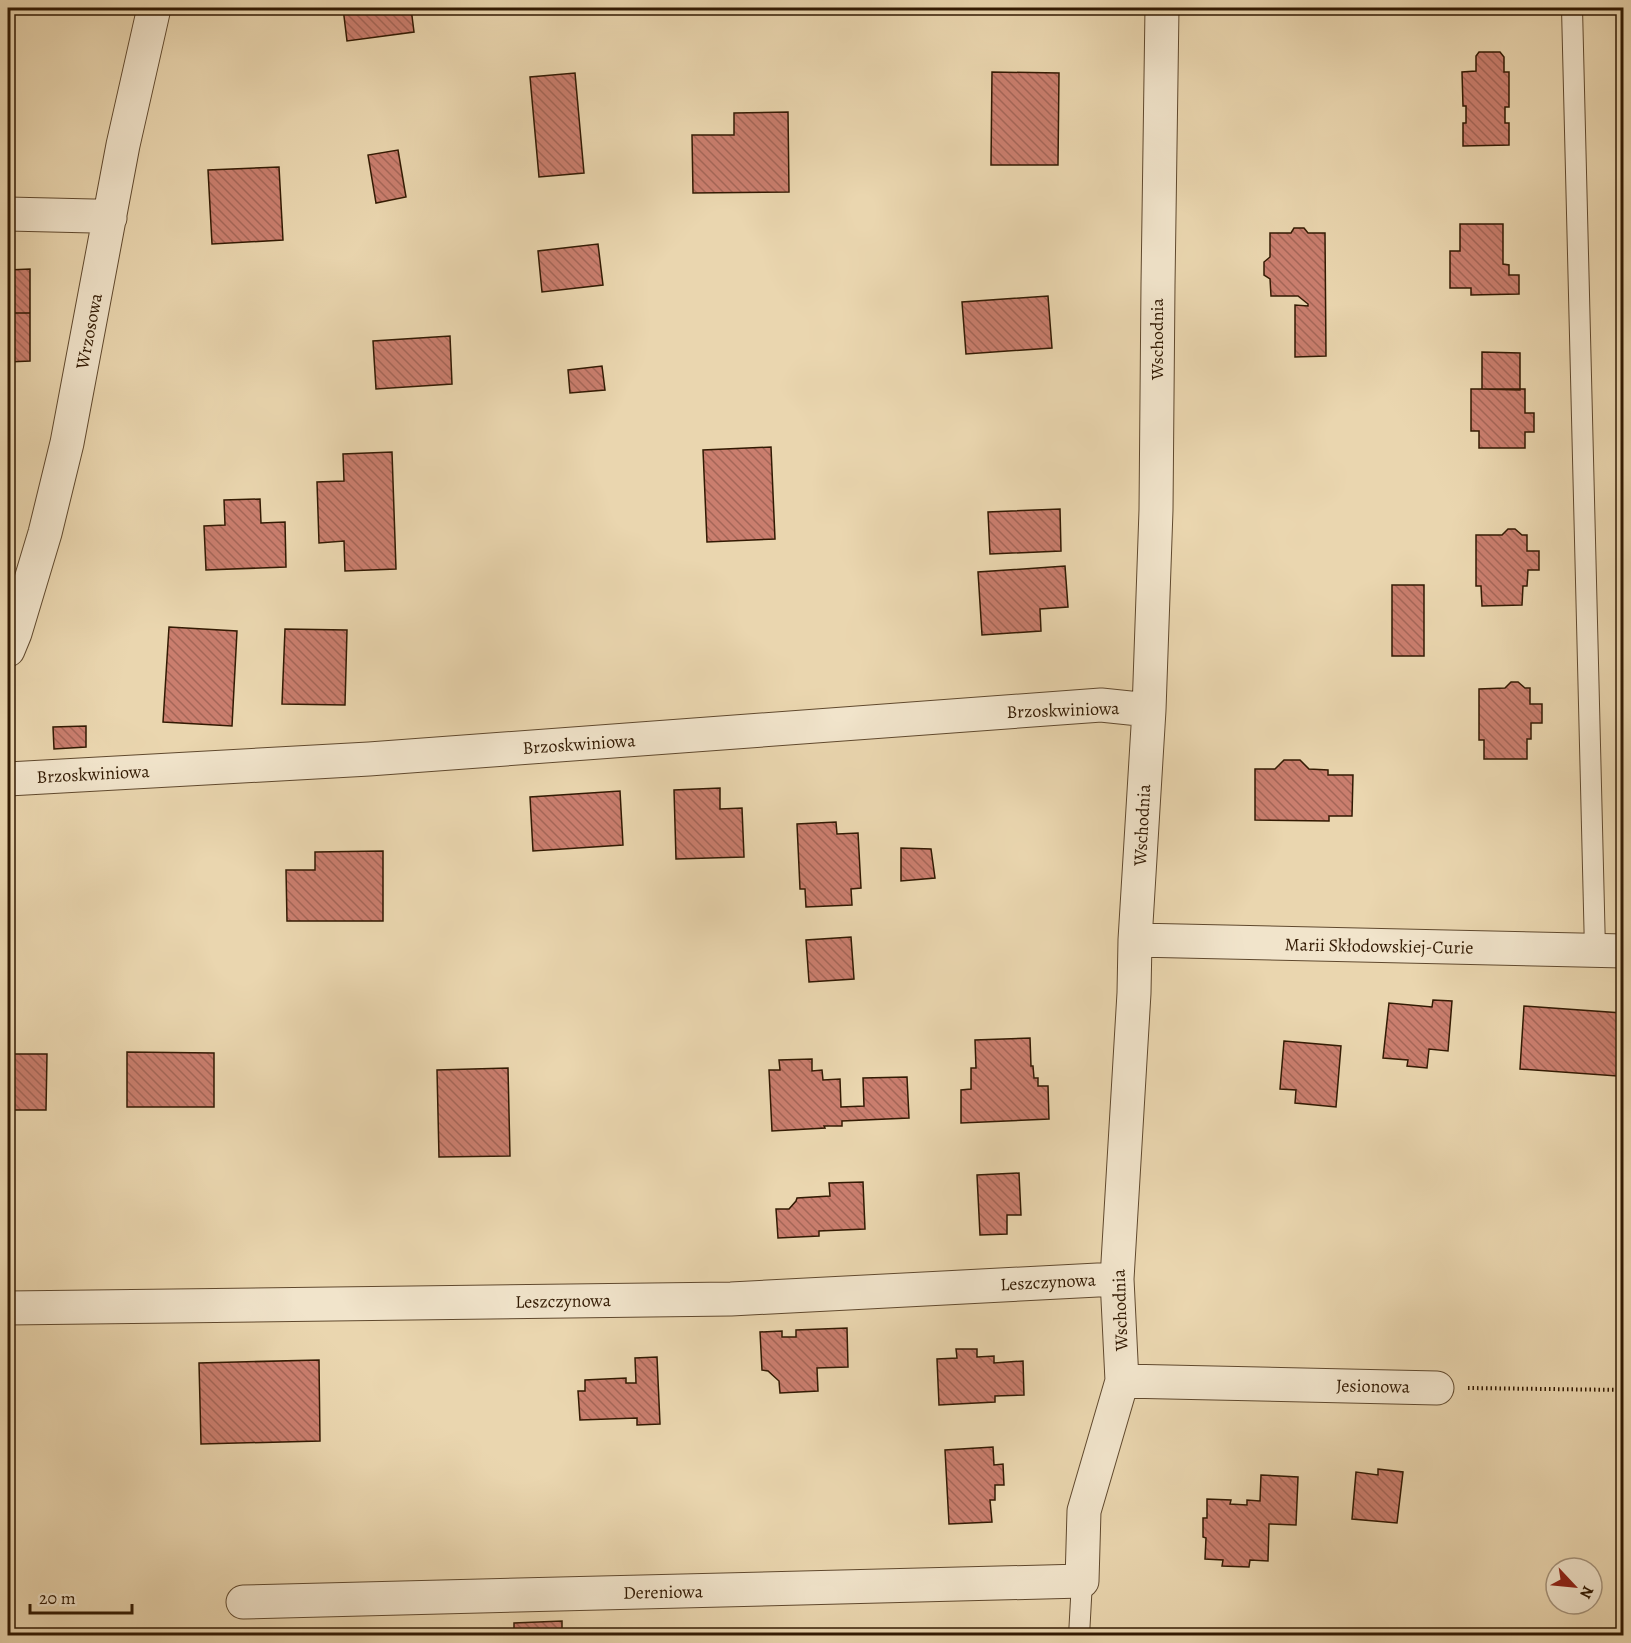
<svg xmlns="http://www.w3.org/2000/svg" width="1631" height="1643" font-family="Alegreya,serif">
  <style>
    .building { fill: url(#building-back-hatch); stroke: #321a03; stroke-width: 1.5 }
    .lines { fill: none; stroke-linecap: round; stroke-linejoin: round }
    .lane-casing { stroke: #60492e; stroke-width: 22 }
    .street-casing { stroke: #60492e; stroke-width: 35 }
    .path { stroke: #321a03; stroke-width: 4; stroke-dasharray: 1.5 3; stroke-linecap: butt }
    .lane { stroke: #f1e4cb; stroke-width: 20 }
    .street { stroke: #f1e4cb; stroke-width: 33 }
    .labels { text-anchor: middle; stroke-width: 4.5; stroke-linejoin: round; paint-order: stroke }
    .street-label { font-size: 18px; fill: #321a03; stroke: #f1e4cb }
  </style>
  <defs>
    <pattern id="building-back-hatch" width="6" height="6" patternUnits="userSpaceOnUse" patternTransform="scale(1.5)"><rect width="6" height="6" fill="#ca7e6e"/><path d="M-1 5l2 2M0 0l6 6M5-1l2 2" fill="none" stroke="#a56658"/></pattern>
  </defs>
  <rect width="100%" height="100%" fill="#ead6af"/>
  <filter id="stains"><feTurbulence type="fractalNoise" baseFrequency=".00333" numOctaves="4"/><feColorMatrix values="0 0 0 0 .2 0 0 0 0 .09 0 0 0 0 .02 0 0 0 .5 -.17"/></filter>
  <radialGradient id="worn" r=".72"><stop offset=".6" stop-color="#630" stop-opacity="0"/><stop offset="1" stop-color="#630" stop-opacity=".3"/></radialGradient>
  <path class="building" d="M 343,8 L 411,8 L 414,32 L 347,41 Z
    M 1479,52 L 1500,52 L 1504,57 L 1504,72 L 1509,72 L 1509,107 L 1505,107 L 1505,123 L 1509,123 L 1509,145 L 1463,146 L 1463,123 L 1466,123 L 1466,106 L 1463,106 L 1462,72 L 1476,71 L 1476,56 Z
    M 992,72 L 1059,73 L 1058,165 L 991,165 Z
    M 575,73 L 584,173 L 539,177 L 530,77 Z
    M 788,112 L 789,192 L 693,193 L 692,135 L 734,135 L 734,113 Z
    M 398,150 L 406,197 L 376,203 L 368,155 Z
    M 279,167 L 283,240 L 212,244 L 208,170 Z
    M 1460,224 L 1503,224 L 1503,264 L 1509,265 L 1509,275 L 1519,275 L 1519,294 L 1471,295 L 1471,288 L 1450,288 L 1450,251 L 1460,251 Z
    M 1294,228 L 1304,228 L 1308,233 L 1325,233 L 1326,356 L 1295,357 L 1295,305 L 1308,306 L 1308,304 L 1298,296 L 1271,296 L 1270,279 L 1264,275 L 1264,262 L 1270,257 L 1270,233 L 1291,233 Z
    M 598,244 L 603,285 L 542,292 L 538,251 Z
    M 30,269 L 30,313 L 8,313 L 8,270 Z
    M 1048,296 L 1052,348 L 966,354 L 962,302 Z
    M 8,313 L 30,313 L 30,361 L 8,362 Z
    M 450,336 L 452,384 L 376,389 L 373,341 Z
    M 1482,352 L 1520,353 L 1520,390 L 1482,389 Z
    M 602,366 L 605,390 L 570,393 L 568,370 Z
    M 1471,389 L 1525,389 L 1525,413 L 1534,413 L 1534,432 L 1525,432 L 1525,448 L 1479,448 L 1479,431 L 1471,431 Z
    M 771,447 L 775,539 L 707,542 L 703,450 Z
    M 392,452 L 396,569 L 345,571 L 344,541 L 319,543 L 317,482 L 344,481 L 343,454 Z
    M 260,499 L 261,523 L 285,522 L 286,567 L 206,570 L 204,526 L 225,525 L 224,500 Z
    M 1060,509 L 1061,551 L 990,554 L 988,512 Z
    M 1508,529 L 1515,529 L 1522,535 L 1527,535 L 1527,551 L 1539,551 L 1539,570 L 1528,570 L 1527,586 L 1523,586 L 1522,605 L 1482,606 L 1481,586 L 1476,586 L 1476,535 L 1502,535 Z
    M 1065,566 L 1068,607 L 1040,609 L 1041,631 L 982,635 L 978,572 Z
    M 1392,585 L 1424,585 L 1424,656 L 1392,656 Z
    M 169,627 L 237,631 L 232,726 L 163,722 Z
    M 285,629 L 347,630 L 345,705 L 282,704 Z
    M 1511,682 L 1518,682 L 1525,688 L 1530,688 L 1530,704 L 1542,704 L 1542,723 L 1531,723 L 1531,739 L 1527,739 L 1527,759 L 1484,759 L 1484,740 L 1479,740 L 1479,689 L 1505,688 Z
    M 86,726 L 86,747 L 54,749 L 53,727 Z
    M 1284,760 L 1300,760 L 1309,769 L 1328,770 L 1328,775 L 1353,775 L 1352,816 L 1329,816 L 1329,821 L 1255,820 L 1255,769 L 1275,769 Z
    M 720,788 L 720,809 L 742,808 L 744,857 L 676,859 L 674,790 Z
    M 620,791 L 623,845 L 533,851 L 530,797 Z
    M 836,822 L 837,834 L 858,833 L 861,888 L 851,889 L 852,905 L 806,907 L 805,889 L 800,889 L 797,824 Z
    M 901,848 L 931,849 L 935,878 L 901,881 Z
    M 383,851 L 383,921 L 287,921 L 286,870 L 315,870 L 315,852 Z
    M 851,937 L 854,979 L 809,982 L 806,940 Z
    M 1433,1000 L 1452,1001 L 1448,1051 L 1429,1049 L 1427,1068 L 1407,1066 L 1408,1060 L 1383,1058 L 1389,1003 L 1432,1007 Z
    M 1524,1006 L 1622,1013 L 1617,1076 L 1520,1069 Z
    M 1030,1038 L 1031,1066 L 1033,1066 L 1034,1078 L 1038,1078 L 1038,1086 L 1048,1086 L 1049,1119 L 961,1123 L 961,1090 L 971,1089 L 971,1068 L 976,1068 L 975,1040 Z
    M 1284,1041 L 1341,1046 L 1336,1107 L 1295,1103 L 1296,1090 L 1280,1089 Z
    M 127,1052 L 214,1053 L 214,1107 L 127,1107 Z
    M 8,1054 L 47,1054 L 46,1110 L 8,1110 Z
    M 812,1059 L 812,1071 L 822,1070 L 823,1080 L 840,1079 L 841,1107 L 864,1106 L 863,1078 L 907,1077 L 909,1118 L 842,1121 L 842,1126 L 824,1126 L 825,1128 L 772,1131 L 769,1070 L 780,1070 L 779,1060 Z
    M 508,1068 L 510,1156 L 439,1157 L 437,1070 Z
    M 1019,1173 L 1021,1215 L 1007,1215 L 1007,1234 L 980,1235 L 977,1175 Z
    M 863,1182 L 865,1229 L 819,1231 L 819,1236 L 778,1238 L 776,1209 L 789,1209 L 796,1201 L 797,1198 L 830,1196 L 829,1183 Z
    M 847,1328 L 848,1367 L 817,1368 L 818,1391 L 780,1393 L 779,1381 L 768,1371 L 762,1370 L 760,1332 L 782,1331 L 782,1337 L 796,1337 L 796,1330 Z
    M 956,1349 L 977,1349 L 977,1357 L 994,1356 L 994,1363 L 1023,1361 L 1024,1395 L 995,1396 L 995,1402 L 939,1405 L 937,1359 L 957,1358 Z
    M 657,1357 L 660,1424 L 637,1425 L 637,1418 L 580,1420 L 578,1391 L 585,1391 L 585,1380 L 626,1378 L 626,1383 L 636,1383 L 635,1358 Z
    M 319,1360 L 320,1441 L 201,1444 L 199,1363 Z
    M 993,1447 L 994,1465 L 1003,1464 L 1004,1485 L 995,1485 L 995,1500 L 990,1500 L 992,1522 L 949,1524 L 945,1450 Z
    M 1378,1469 L 1403,1472 L 1397,1523 L 1352,1519 L 1356,1472 L 1378,1475 Z
    M 1261,1475 L 1298,1477 L 1296,1525 L 1269,1524 L 1268,1561 L 1250,1560 L 1249,1567 L 1222,1566 L 1223,1560 L 1205,1559 L 1206,1538 L 1203,1537 L 1203,1518 L 1207,1518 L 1207,1499 L 1231,1500 L 1230,1504 L 1247,1505 L 1247,1500 L 1260,1501 Z
    M 562,1621 L 562,1636 L 514,1636 L 514,1623 Z"/>
  <g class="lines">
    <defs>
      <path id="lane" d="M 1572,8 L 1595,950
        M 1079,1636 L 1082,1581"/>
      <path id="street" d="M 8,214 L 93,216 L 110,218
        M 8,650 L 15,633 L 45,533 L 67,443 L 123,145 L 154,8
        M 8,779 L 369,759 L 1101,705 L 1149,710
        M 1135,940 L 1624,951
        M 8,1308 L 731,1299 L 1117,1279
        M 1122,1381 L 1437,1388
        M 243,1602 L 1082,1581 L 1084,1511 L 1122,1381 L 1117,1279 L 1134,993 L 1135,940 L 1149,710 L 1156,510 L 1158,285 L 1162,8"/>
    </defs>
    <use href="#lane" class="lane-casing"/>
    <use href="#street" class="street-casing"/>
    <path class="path" d="M 1468,1388 L 1624,1390"/>
    <use href="#lane" class="lane"/>
    <use href="#street" class="street"/>
  </g>
  <g class="labels">
    <g class="street-label">
      <text transform="translate(89 331) rotate(-79)" y="6">Wrzosowa</text>
      <text transform="translate(1157 339) rotate(-90)" y="6">Wschodnia</text>
      <text transform="translate(1063 710) rotate(-2)" y="6">Brzoskwiniowa</text>
      <text transform="translate(579 744) rotate(-4)" y="6">Brzoskwiniowa</text>
      <text transform="translate(93 774) rotate(-3)" y="6">Brzoskwiniowa</text>
      <text transform="translate(1142 825) rotate(-87)" y="6">Wschodnia</text>
      <text transform="translate(1379 946) rotate(1)" y="6">Marii Skłodowskiej-Curie</text>
      <text transform="translate(1048 1282) rotate(-3)" y="6">Leszczynowa</text>
      <text transform="translate(563 1301) rotate(-1)" y="6">Leszczynowa</text>
      <text transform="translate(1120 1310) rotate(-92)" y="6">Wschodnia</text>
      <text transform="translate(1373 1386) rotate(1)" y="6">Jesionowa</text>
      <text transform="translate(663 1592) rotate(-1)" y="6">Dereniowa</text>
    </g>
  </g>
  <rect width="1631" height="1643" fill="none" stroke="#ead6af" stroke-width="30"/>
  <rect x="9" y="9" width="1613" height="1625" fill="none" stroke="#321a03" stroke-width="3"/>
  <rect x="15" y="15" width="1601" height="1613" fill="none" stroke="#321a03" stroke-width="1.5"/>
  <g transform="translate(1574 1586) rotate(116)"><circle r="28" fill="#f1e4cb" stroke="#a5937b" stroke-width="1.5"/>
  <path d="M0-4.5L10 22L0 15L-10 22Z" fill="#8f2418"/>
  <text y="-9" font-size="16" font-weight="bold" text-anchor="middle" fill="#321a03">N</text>
  </g>
  <path d="M30 1604v9h102v-9" fill="none" stroke="#321a03" stroke-width="3"/>
  <text x="39" y="1604" font-size="18" fill="#321a03" stroke="#f1e4cb" stroke-width="4.5" paint-order="stroke">20 m</text>
  <rect width="100%" height="100%" filter="url(#stains)"/>
  <rect width="100%" height="100%" fill="url(#worn)"/>
</svg>
